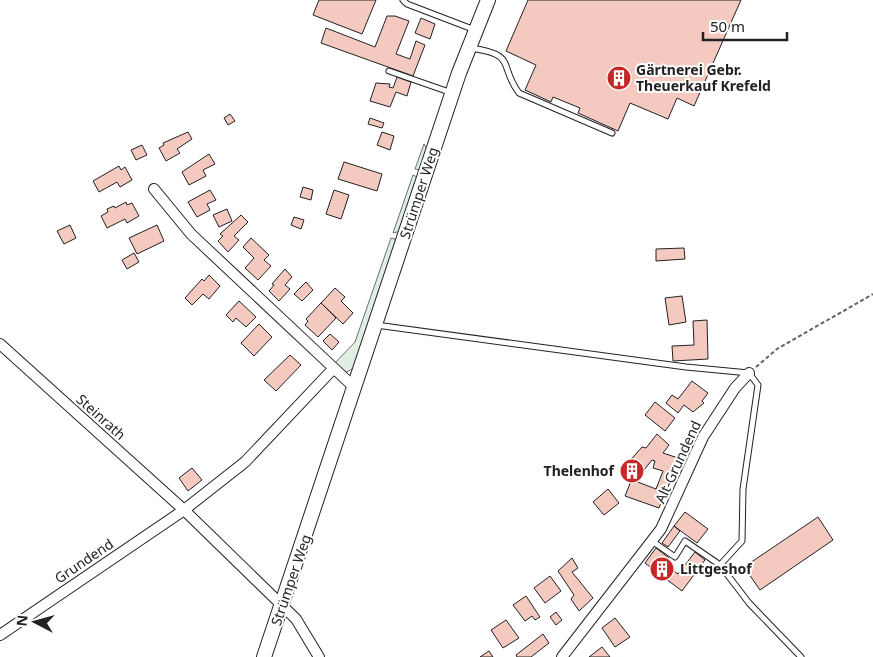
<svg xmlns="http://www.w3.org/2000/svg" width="873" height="657" font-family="'Noto Sans',sans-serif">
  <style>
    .green { fill: #e0efe3; stroke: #6f6f6f }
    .building { fill: #f3c9c0; stroke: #222; fill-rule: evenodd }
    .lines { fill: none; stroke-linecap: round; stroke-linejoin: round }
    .lane-casing { stroke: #222; stroke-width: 7 }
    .street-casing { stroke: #222; stroke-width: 12 }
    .secondary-casing { stroke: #222; stroke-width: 16 }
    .path { stroke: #646464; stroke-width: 2; stroke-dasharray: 4 2.5; stroke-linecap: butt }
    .lane { stroke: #fff; stroke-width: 5 }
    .street { stroke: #fff; stroke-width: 10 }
    .secondary { stroke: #fff; stroke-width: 14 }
    .labels { text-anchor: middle; stroke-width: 4; stroke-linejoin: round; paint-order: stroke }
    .poi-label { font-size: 14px; font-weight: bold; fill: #222; stroke: #fff; text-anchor: start }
    .street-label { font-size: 14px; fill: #222; stroke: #fff }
  </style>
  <rect width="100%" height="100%" fill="#fff"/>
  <path class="green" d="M 424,144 L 428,151 L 424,165 L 419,170 L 415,169 Z
    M 413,175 L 417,177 L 401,231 L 393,233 Z
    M 391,238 L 395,239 L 396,247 L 358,365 L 347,372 L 341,371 L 333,365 L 355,342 Z"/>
  <path class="building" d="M 319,0 L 376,0 L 362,34 L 313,15 Z
    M 528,0 L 741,0 L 694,106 L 677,98 L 668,119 L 630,103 L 618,131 L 578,113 L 580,108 L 553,97 L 551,102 L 525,90 L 536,65 L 506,51 Z
    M 387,16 L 395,16 L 409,21 L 396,54 L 410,59 L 416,41 L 425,45 L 413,76 L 321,43 L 326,28 L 375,47 Z
    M 421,18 L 435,24 L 430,39 L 415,33 Z
    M 397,77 L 411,82 L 407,96 L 396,92 L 390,107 L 370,101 L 376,83 L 390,84 L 389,87 L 393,88 Z
    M 230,114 L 235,121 L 228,125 L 224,118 Z
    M 370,118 L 384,123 L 382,128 L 368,124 Z
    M 188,132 L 192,139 L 177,149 L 180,153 L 166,161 L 159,148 L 164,145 L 163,143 Z
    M 382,132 L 394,136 L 390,150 L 377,145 Z
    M 142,145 L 147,155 L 136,160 L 131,150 Z
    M 209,154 L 215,164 L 203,170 L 206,176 L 189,185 L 182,172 Z
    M 344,162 L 382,174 L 377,191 L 338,179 Z
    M 119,166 L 121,170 L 125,167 L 132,180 L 120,187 L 117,182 L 99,192 L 93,181 Z
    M 303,187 L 313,190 L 311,200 L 300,197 Z
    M 210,190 L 216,200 L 207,204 L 210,210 L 197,217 L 188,202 Z
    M 334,190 L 349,195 L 341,219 L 326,214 Z
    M 126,202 L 127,205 L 132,203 L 139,216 L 127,223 L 125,219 L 107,228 L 101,216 L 108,212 L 107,209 L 114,206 L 115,208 Z
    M 227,209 L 232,221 L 219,227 L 213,215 Z
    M 241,215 L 248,222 L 234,236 L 239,240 L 228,252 L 218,241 L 223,236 L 220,234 Z
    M 294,217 L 304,220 L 301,229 L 291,225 Z
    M 70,225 L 76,238 L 64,244 L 57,231 Z
    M 157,225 L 164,241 L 137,254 L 129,238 Z
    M 251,238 L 269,255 L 264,260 L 271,266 L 258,280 L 245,268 L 254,258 L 243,247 Z
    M 684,248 L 685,259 L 656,261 L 656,249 Z
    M 134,253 L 139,262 L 127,269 L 122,260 Z
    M 285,269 L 292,277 L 285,285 L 290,289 L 279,301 L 269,291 L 274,285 L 272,284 Z
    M 209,275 L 220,286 L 209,299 L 203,294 L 192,305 L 185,298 L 202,279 L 204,281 Z
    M 306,282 L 313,290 L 302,301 L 294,294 Z
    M 335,288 L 345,297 L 341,301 L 353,313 L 343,324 L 321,303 Z
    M 682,296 L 686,322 L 669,325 L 665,298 Z
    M 239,301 L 256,317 L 246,327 L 236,318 L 233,322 L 226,315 Z
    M 321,303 L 336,318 L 318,337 L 305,325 L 308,321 L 306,319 Z
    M 707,320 L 708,359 L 673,361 L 672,346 L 694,345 L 693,321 Z
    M 259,324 L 272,337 L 254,356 L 241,343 Z
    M 330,334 L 339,342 L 332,350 L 323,341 Z
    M 290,355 L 301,365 L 276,391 L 264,380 Z
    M 692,381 L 708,393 L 702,401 L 704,403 L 693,412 L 684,405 L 678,413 L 666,403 L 672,395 L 678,399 Z
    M 655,402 L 675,418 L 665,431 L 645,415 Z
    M 657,434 L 669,445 L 663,453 L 678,458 L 659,508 L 625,496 L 631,481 L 620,472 L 642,447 L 646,448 ZM 652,460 L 655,461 L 653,468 L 663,471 L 656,489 L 635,481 Z
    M 192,468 L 202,480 L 188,491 L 179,478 Z
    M 608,489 L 619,503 L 604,515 L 593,502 Z
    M 685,512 L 708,529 L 697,543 L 674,526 Z
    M 818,517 L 833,540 L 760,590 L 744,567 Z
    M 674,526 L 680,531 L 668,547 L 662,543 Z
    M 656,548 L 669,558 L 664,564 L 678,574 L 695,552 L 705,560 L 682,591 L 645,563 Z
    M 572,558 L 578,568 L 572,572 L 593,598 L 579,611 L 571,599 L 574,595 L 558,571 Z
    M 550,576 L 561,591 L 545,603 L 534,588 Z
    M 526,596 L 540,617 L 535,620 L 532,616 L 525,621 L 513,605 Z
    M 556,612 L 562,620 L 556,625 L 550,617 Z
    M 615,618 L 630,637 L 615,647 L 602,628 Z
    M 506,620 L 519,638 L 503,648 L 491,630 Z
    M 543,634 L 549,643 L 531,657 L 517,657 L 516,655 Z
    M 602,647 L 610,657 L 589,657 Z
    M 489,651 L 493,657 L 480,657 Z"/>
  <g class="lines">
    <defs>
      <path id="lane" d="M 403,0 L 407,4 L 475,30
        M 471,48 C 518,55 498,65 519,93 L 612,133
        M 389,71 L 452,93
        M 376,325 L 686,367 L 749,373 L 758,385 L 743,489 L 742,541 L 720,565 L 685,541 L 675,557 L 652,541
        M 720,565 L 749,603 L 801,657"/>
      <path id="street" d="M 154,189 L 191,234 L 355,388
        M 0,344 L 184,510 L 245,462 L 333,369
        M 0,635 L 184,510 L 296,619 L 319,657
        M 562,657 L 661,529 L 703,437 L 735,388 L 749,373"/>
      <path id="secondary" d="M 264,657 L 459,73 L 488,0"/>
    </defs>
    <use href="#lane" class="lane-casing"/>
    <use href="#street" class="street-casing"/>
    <use href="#secondary" class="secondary-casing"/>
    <path class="path" d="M 756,367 L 777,349 L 873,294"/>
    <use href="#lane" class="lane"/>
    <use href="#street" class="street"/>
    <use href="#secondary" class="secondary"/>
  </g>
  <defs>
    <symbol id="building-disc" viewBox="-11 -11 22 22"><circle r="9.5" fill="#c62828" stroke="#fff"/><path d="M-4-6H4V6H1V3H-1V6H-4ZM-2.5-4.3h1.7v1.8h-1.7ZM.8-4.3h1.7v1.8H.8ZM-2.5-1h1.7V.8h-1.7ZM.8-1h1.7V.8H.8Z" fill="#fff"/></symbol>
  </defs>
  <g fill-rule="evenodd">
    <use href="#building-disc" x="605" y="64" width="28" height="28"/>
    <use href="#building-disc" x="618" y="457" width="28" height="28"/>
    <use href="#building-disc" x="648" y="555" width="28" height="28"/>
  </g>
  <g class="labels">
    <g class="poi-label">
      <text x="636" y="75">Gärtnerei Gebr.<tspan x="636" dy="16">Theuerkauf Krefeld</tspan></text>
      <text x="614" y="476" text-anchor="end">Thelenhof</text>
      <text x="680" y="574">Littgeshof</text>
    </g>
    <g class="street-label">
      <text transform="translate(419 193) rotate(-72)" y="5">Strümper Weg</text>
      <text transform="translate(101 417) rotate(42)" y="5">Steinrath</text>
      <text transform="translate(678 462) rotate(-65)" y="5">Alt-Grundend</text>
      <text transform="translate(84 561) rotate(-34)" y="5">Grundend</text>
      <text transform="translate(291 580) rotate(-71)" y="5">Strümper Weg</text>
    </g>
  </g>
  <g transform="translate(35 622) rotate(276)" stroke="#ffffff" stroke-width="4" paint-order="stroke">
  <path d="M0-4L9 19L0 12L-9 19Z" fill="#222222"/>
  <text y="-8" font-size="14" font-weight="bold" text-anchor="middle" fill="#222222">N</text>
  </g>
  <path d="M703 32v8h84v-8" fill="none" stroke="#222222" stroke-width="2.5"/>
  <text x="710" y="32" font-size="15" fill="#222222" stroke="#ffffff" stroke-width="4" paint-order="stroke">50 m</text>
</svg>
